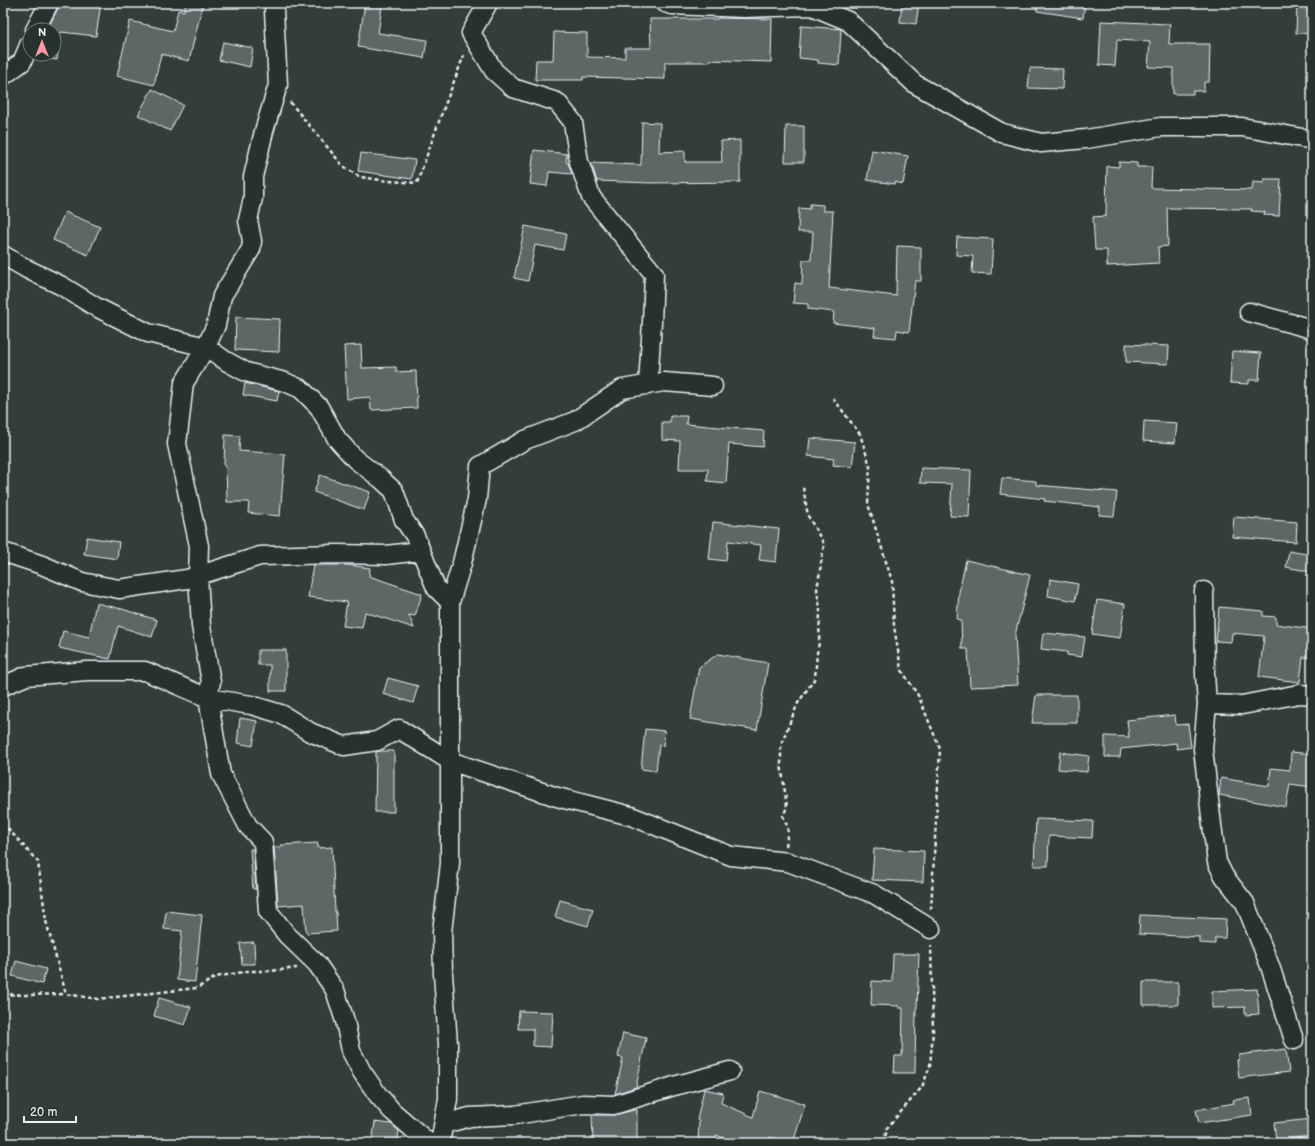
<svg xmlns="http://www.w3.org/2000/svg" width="1315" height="1146" font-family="'Balsamiq Sans',sans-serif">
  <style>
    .building { fill: #5c6865; stroke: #e8f1f8 }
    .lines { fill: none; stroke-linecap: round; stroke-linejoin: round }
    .minor-casing { stroke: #e8f1f8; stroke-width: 21 }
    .path { stroke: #e8f1f8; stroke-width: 2.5; stroke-dasharray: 4 3; stroke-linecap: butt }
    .minor { stroke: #26332d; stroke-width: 18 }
  </style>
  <rect width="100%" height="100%" fill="#323e39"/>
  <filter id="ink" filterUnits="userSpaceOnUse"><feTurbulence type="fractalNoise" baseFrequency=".025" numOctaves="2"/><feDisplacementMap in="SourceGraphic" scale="8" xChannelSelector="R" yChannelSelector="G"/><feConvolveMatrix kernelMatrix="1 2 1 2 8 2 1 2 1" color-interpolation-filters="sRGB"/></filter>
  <g filter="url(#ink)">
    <path class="building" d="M 59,3 L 101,3 L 96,36 L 61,32 L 57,60 L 43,58 L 43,54 L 54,54 L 54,30 L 47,30 L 58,8 Z
      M 186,3 L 203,3 L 189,61 L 161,54 L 154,85 L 117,76 L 130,21 L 173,31 L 178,10 L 184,11 Z
      M 365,3 L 382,6 L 378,33 L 427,40 L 424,58 L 358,47 Z
      M 902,3 L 919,3 L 916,24 L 900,22 Z
      M 1037,3 L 1085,3 L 1083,18 L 1037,11 Z
      M 1297,3 L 1312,3 L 1312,34 L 1296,33 Z
      M 718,18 L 772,19 L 771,62 L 709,60 L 709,62 L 665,62 L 665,79 L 583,77 L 583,80 L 535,80 L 536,60 L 553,60 L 554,32 L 587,33 L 587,57 L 625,58 L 625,48 L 651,48 L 650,19 L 718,19 Z
      M 1101,21 L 1170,24 L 1169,44 L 1210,44 L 1209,82 L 1204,82 L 1204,91 L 1193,91 L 1193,94 L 1173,94 L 1173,68 L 1148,67 L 1150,42 L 1117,40 L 1115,66 L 1099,65 Z
      M 801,26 L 841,29 L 839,65 L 818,63 L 818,60 L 799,58 Z
      M 223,42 L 253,48 L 250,67 L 219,60 Z
      M 1030,68 L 1063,69 L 1062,89 L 1028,88 Z
      M 152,89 L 183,105 L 170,131 L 138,115 Z
      M 642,122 L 660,123 L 659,152 L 685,151 L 685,162 L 722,162 L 721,141 L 740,140 L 740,182 L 651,183 L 597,181 L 591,163 L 641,165 Z
      M 786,126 L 804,126 L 804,162 L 785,162 Z
      M 534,150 L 567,154 L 566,162 L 568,163 L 572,174 L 549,172 L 547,186 L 530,184 Z
      M 872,150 L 908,156 L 903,184 L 895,182 L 895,184 L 867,180 Z
      M 361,153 L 415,160 L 412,179 L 358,171 Z
      M 1119,162 L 1137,163 L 1137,167 L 1152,167 L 1151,188 L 1252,190 L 1253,182 L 1264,183 L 1264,179 L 1281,179 L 1279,216 L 1264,215 L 1265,212 L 1251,211 L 1252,209 L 1167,208 L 1168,246 L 1158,247 L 1159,263 L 1107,266 L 1107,250 L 1095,250 L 1093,217 L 1106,216 L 1107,166 L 1119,167 Z
      M 810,204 L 823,205 L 823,211 L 833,211 L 829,288 L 896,296 L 897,246 L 921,247 L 921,281 L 915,281 L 909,332 L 897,330 L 896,338 L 874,336 L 875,328 L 833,323 L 834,312 L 808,309 L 808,304 L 793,303 L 795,283 L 802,284 L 803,260 L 811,260 L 813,232 L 798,232 L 799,208 L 810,209 Z
      M 65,212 L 100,227 L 88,255 L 53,240 Z
      M 525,226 L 566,234 L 563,250 L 535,245 L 528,281 L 514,278 Z
      M 957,237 L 993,239 L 991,274 L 972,273 L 973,256 L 956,255 Z
      M 236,317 L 280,319 L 279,352 L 235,350 Z
      M 1126,344 L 1169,346 L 1168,364 L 1126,362 Z
      M 361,345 L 362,368 L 396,367 L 396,372 L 416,371 L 417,408 L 371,410 L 370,397 L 347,399 L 344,346 Z
      M 1232,351 L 1261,353 L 1259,380 L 1249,380 L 1249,384 L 1230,383 Z
      M 245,383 L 279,391 L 277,401 L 243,395 Z
      M 670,416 L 687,416 L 686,424 L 764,431 L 763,447 L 729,444 L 726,483 L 707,481 L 708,469 L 679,469 L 680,441 L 662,440 L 662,422 L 670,422 Z
      M 1144,421 L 1177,423 L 1175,443 L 1143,441 Z
      M 225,435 L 240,436 L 239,451 L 285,454 L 280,516 L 248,513 L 249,502 L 227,502 L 226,466 L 224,466 Z
      M 810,438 L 855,442 L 852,467 L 833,465 L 834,459 L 808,456 Z
      M 921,468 L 971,470 L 969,517 L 950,516 L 952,484 L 920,483 Z
      M 320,475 L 370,492 L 364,510 L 314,492 Z
      M 1002,478 L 1036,481 L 1036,485 L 1117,492 L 1114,516 L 1099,515 L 1100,507 L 1044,501 L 1045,499 L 1000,494 Z
      M 1234,517 L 1297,522 L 1296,542 L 1232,537 Z
      M 713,522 L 779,529 L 776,562 L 759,560 L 761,545 L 728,541 L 726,561 L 709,559 Z
      M 87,537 L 119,542 L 117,559 L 84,554 Z
      M 1289,551 L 1312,555 L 1312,572 L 1286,567 Z
      M 966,560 L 1030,575 L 1015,635 L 1018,685 L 970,687 L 968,649 L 962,649 L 961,620 L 957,619 L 959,592 Z
      M 313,565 L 348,565 L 370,568 L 369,576 L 422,594 L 415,616 L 409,615 L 414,628 L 365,612 L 362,628 L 343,626 L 347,602 L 308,597 Z
      M 1050,579 L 1078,584 L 1075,601 L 1048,596 Z
      M 1097,600 L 1125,604 L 1120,638 L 1092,634 Z
      M 96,603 L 122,609 L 157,620 L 152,637 L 118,626 L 110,659 L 59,648 L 63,631 L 89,637 Z
      M 1219,607 L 1263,611 L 1263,616 L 1276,617 L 1276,624 L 1312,629 L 1312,658 L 1303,657 L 1300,682 L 1259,677 L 1264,636 L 1232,633 L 1231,642 L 1216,641 Z
      M 1043,633 L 1085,637 L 1082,657 L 1067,655 L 1067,652 L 1041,649 Z
      M 258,650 L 286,650 L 286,691 L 270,691 L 270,665 L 258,665 Z
      M 718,654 L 768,663 L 757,730 L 690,719 L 699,667 Z
      M 388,678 L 418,686 L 413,703 L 383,694 Z
      M 1036,695 L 1077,695 L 1077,723 L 1032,723 Z
      M 1175,715 L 1176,725 L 1188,724 L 1191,747 L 1177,749 L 1176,743 L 1121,749 L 1120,757 L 1105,757 L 1105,736 L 1129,737 L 1127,720 Z
      M 240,718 L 257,721 L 253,746 L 237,743 Z
      M 645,729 L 665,731 L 663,746 L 659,745 L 656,771 L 641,769 Z
      M 380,751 L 394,751 L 394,812 L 375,812 L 376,752 Z
      M 1060,752 L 1089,756 L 1087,772 L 1058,769 Z
      M 1291,752 L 1312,754 L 1312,787 L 1290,784 L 1286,807 L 1219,795 L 1221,778 L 1269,786 L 1271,768 L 1290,770 Z
      M 1036,819 L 1093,821 L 1092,838 L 1049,836 L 1048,866 L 1034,866 Z
      M 318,843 L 318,848 L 332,847 L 335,912 L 336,912 L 337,931 L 306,933 L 304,904 L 278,906 L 274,847 L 281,847 L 281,845 Z
      M 250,849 L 253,849 L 256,889 L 253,889 Z
      M 874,849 L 924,851 L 923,882 L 872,880 Z
      M 560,900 L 593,909 L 588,926 L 555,917 Z
      M 166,911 L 202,915 L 195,982 L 177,980 L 182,931 L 164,929 Z
      M 1140,915 L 1226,919 L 1225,938 L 1215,938 L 1215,944 L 1199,943 L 1199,937 L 1139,934 Z
      M 254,942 L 255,964 L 242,964 L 240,943 Z
      M 893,954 L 919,954 L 917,1008 L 916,1008 L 915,1073 L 894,1073 L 895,1056 L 902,1056 L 903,1008 L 899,1008 L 899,1006 L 871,1005 L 872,981 L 892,982 Z
      M 16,961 L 46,969 L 42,984 L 12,976 Z
      M 1143,982 L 1178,982 L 1178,1005 L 1143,1005 Z
      M 1257,989 L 1259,1014 L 1245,1015 L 1245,1007 L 1212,1008 L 1212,991 Z
      M 159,998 L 191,1007 L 185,1025 L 154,1016 Z
      M 519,1011 L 553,1012 L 551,1047 L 533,1046 L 533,1029 L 518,1029 Z
      M 623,1033 L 646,1038 L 636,1087 L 615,1094 L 623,1058 L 618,1057 Z
      M 1286,1049 L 1289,1072 L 1239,1078 L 1237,1060 L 1239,1060 L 1239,1055 Z
      M 704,1089 L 723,1093 L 721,1103 L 753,1117 L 760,1091 L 805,1104 L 793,1143 L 770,1137 L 767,1143 L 736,1143 L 716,1135 L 716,1143 L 698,1143 L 699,1121 L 697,1120 Z
      M 1250,1098 L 1252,1115 L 1199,1123 L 1196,1110 L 1234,1103 L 1233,1100 Z
      M 634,1110 L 637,1110 L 637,1143 L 593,1143 L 592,1115 L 614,1115 Z
      M 1312,1119 L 1312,1136 L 1276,1140 L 1274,1123 Z
      M 375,1122 L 391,1124 L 399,1131 L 397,1143 L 372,1143 Z"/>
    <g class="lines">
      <defs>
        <path id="minor" d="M 276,3 L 274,11 L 278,85 L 264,131 L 253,177 L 253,198 L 248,220 L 252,241 L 251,249 L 222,296 L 216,325 L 206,347 L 226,361 L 246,372 L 285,382 L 301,389 L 319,407 L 337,439 L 355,459 L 381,479 L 394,491 L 404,520 L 415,536 L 436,588 L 450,602
          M 488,3 L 471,33 L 494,71 L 513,88 L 557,102 L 573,122 L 579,162 L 591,197 L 654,274 L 652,322 L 648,385
          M 665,3 L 672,5 L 744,8 L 812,6 L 848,21 L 915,84 L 1002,133 L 1041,143 L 1086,139 L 1161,127 L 1242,127 L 1302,138 L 1312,139
          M 35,30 L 49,3
          M 3,76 L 22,62 L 30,43
          M 3,255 L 27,269 L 62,286 L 96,307 L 148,333 L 206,347 L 184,383 L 177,444 L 199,546 L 198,576 L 201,626 L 211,682 L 208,698 L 221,774 L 248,826 L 263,842 L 268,911 L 287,935 L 317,964 L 335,990 L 345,1021 L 351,1051 L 362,1072 L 378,1095 L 392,1111 L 429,1143
          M 1249,312 L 1312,329
          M 3,552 L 42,565 L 82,582 L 119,589 L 187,579 L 260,556 L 337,554 L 386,555 L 420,551
          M 1204,591 L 1205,674 L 1207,704 L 1203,749 L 1212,825 L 1217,862 L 1224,876 L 1245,903 L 1270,966 L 1294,1040
          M 3,686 L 26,676 L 87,671 L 145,671 L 208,698 L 251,705 L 281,714 L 310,732 L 344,746 L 377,741 L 399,729 L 450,761 L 557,797 L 631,816 L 731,856 L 788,862 L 874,894 L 931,929
          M 1207,704 L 1242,705 L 1299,694 L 1312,695
          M 444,1124 L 470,1117 L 515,1115 L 583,1104 L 614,1105 L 674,1086 L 730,1071
          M 440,1143 L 448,1099 L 448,1044 L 443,974 L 442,932 L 450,863 L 450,602 L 462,563 L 477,499 L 480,466 L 525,440 L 575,421 L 622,389 L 664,382 L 713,386"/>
      </defs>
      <use href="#minor" class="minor-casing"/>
      <path class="path" d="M 290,102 L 343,166 L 360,177 L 388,181 L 417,183 L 442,113 L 464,55
        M 833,398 L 860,434 L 870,466 L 868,504 L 892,581 L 894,626 L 901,669 L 919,697 L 940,749 L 931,909
        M 3,823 L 38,862 L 46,921 L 66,994 L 98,999 L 197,988 L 216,977 L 248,971 L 270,971 L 297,968
        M 786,846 L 788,828 L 783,816 L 787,807 L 781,764 L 781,744 L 798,703 L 815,678 L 817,653 L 819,643 L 820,609 L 817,590 L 824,544 L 808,516 L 803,487
        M 3,994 L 26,995 L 66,994
        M 884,1143 L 887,1128 L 922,1087 L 930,1066 L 933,1031 L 931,946"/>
      <use href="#minor" class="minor"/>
    </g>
  </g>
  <rect width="1315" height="1146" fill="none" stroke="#26332d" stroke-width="16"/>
  <rect x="8" y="8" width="1299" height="1130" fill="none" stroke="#e8f1f8" stroke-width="1.5" filter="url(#ink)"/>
  <g transform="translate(42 42)"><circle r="19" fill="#26332d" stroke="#747f7e"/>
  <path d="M0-3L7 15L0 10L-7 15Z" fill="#ff9aa2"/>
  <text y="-6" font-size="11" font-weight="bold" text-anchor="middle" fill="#e8f1f8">N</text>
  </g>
  <path d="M24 1116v6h52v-6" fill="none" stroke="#e8f1f8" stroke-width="2"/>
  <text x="30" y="1116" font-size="12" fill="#e8f1f8" stroke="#26332d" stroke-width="3" paint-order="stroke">20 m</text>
</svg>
